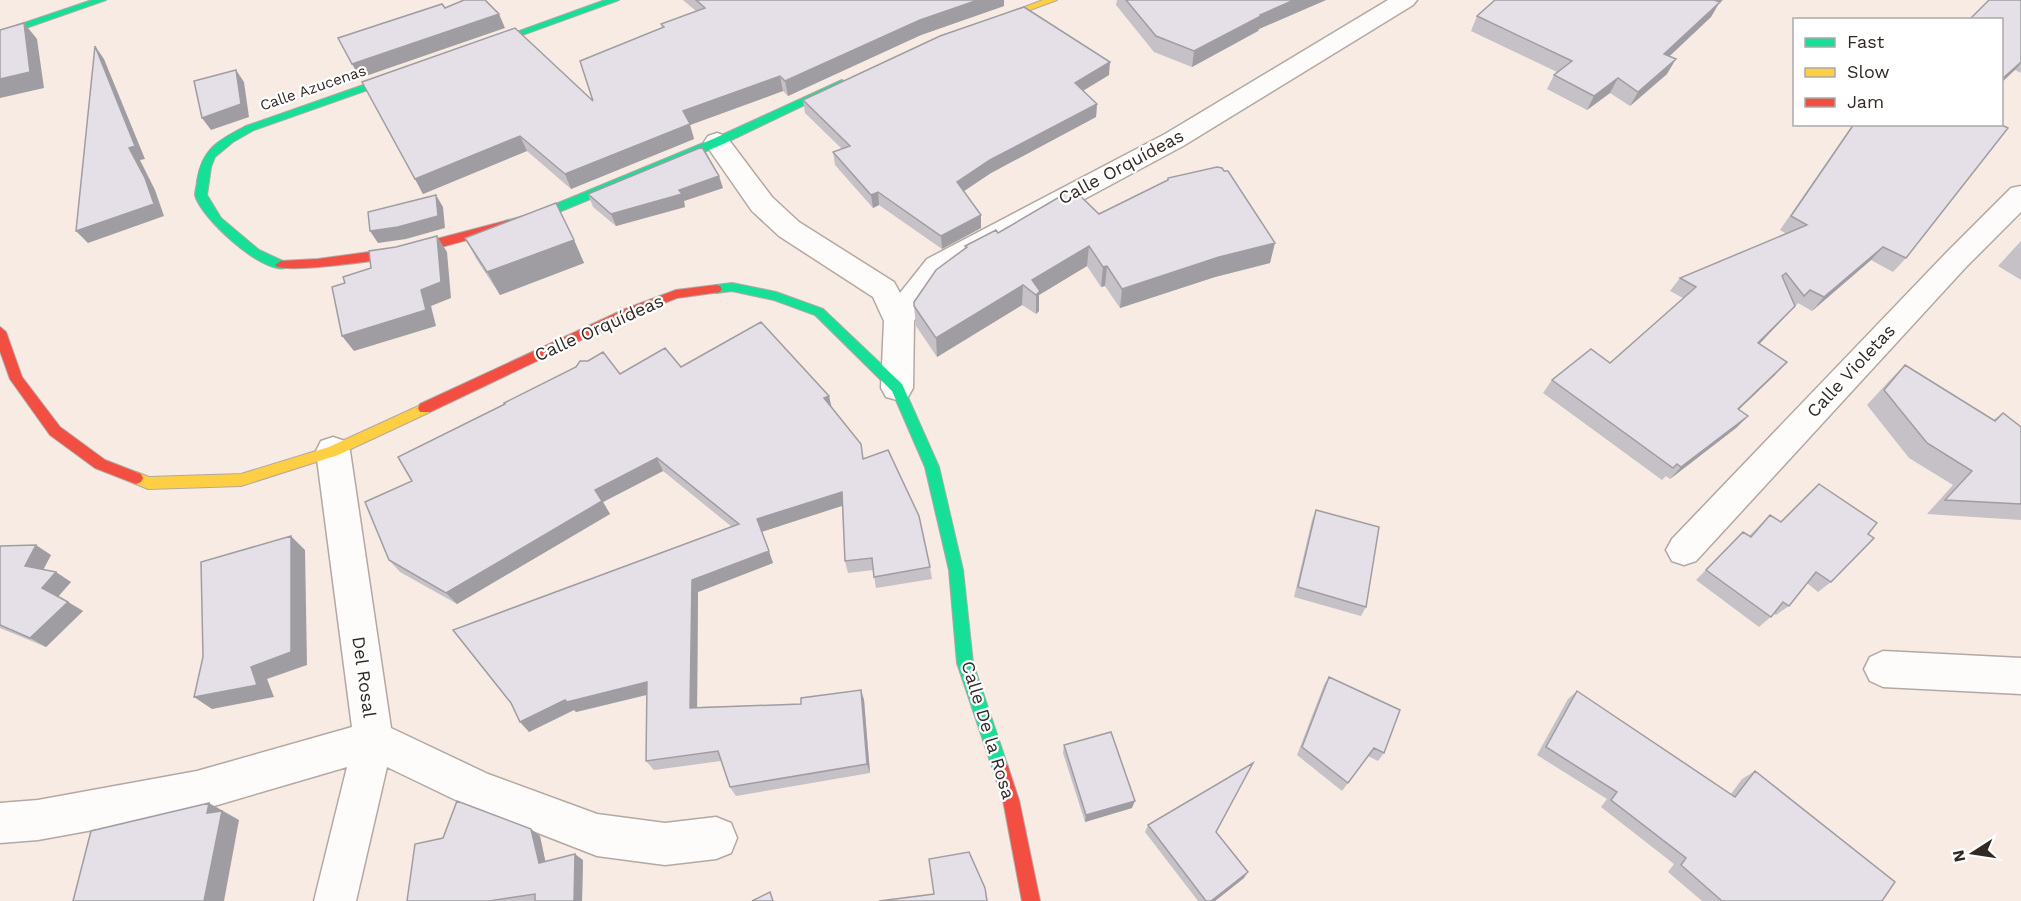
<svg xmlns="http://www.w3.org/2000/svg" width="2021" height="901" font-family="'Work Sans',sans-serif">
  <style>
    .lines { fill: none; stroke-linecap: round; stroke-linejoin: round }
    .street-casing { stroke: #b2a8a4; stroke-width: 3 }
    .fast-casing { stroke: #b2a8a4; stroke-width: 2 }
    .slow-casing { stroke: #b2a8a4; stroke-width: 2 }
    .jam-casing { stroke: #b2a8a4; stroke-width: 2 }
    .street { fill: #fefcfb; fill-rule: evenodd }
    .fast { fill: #16e098; fill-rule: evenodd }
    .slow { fill: #ffcf43; fill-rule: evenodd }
    .jam { fill: #f24e42; fill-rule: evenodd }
    .wall { fill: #c5c1c7 }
    .shaded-wall { fill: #a09da2 }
    .building { fill: #e5e0e7; stroke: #a09da2; stroke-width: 1.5 }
    .labels { text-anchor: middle; stroke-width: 4.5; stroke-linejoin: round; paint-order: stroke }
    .far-street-label { font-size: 15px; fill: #322925; stroke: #fff }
    .street-label { font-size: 18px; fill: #322925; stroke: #fff }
  </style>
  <rect width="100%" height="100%" fill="#f7ebe4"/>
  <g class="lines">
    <defs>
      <path id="street" d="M 1388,0 L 1417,0 L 1413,5 L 1183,146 L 947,273 L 926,301 L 914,321 L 913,388 L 908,397 L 897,400 L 886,397 L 881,388 L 884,321 L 873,297 L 779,236 L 752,211 L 704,142 L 708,136 L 717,133 L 726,136 L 772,197 L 799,222 L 894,282 L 900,293 L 927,259 L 1165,134 Z
        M 2021,186 L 2021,212 L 1966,267 L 1696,561 L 1684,565 L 1672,561 L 1666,550 L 1672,539 L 1946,253 L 2011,188 Z
        M 333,437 L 345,441 L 350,451 L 391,728 L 488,774 L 597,814 L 665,823 L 716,817 L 731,823 L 737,838 L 731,853 L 716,859 L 665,865 L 597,856 L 466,805 L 387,767 L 356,901 L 314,901 L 347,767 L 197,811 L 38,840 L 0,843 L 0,803 L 38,800 L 197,771 L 352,727 L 316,451 L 321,441 Z
        M 1883,651 L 2021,658 L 2021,694 L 1883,687 L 1870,681 L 1864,669 L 1870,657 Z"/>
      <path id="fast" d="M 92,0 L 106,0 L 0,37 L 0,31 Z
        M 605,0 L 619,0 L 481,50 L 477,51 L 472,48 Z
        M 406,70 L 411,73 L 410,75 L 254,130 L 233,142 L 215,157 L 211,167 L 207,195 L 221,218 L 259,250 L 285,262 L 287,265 L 285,268 C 262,274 200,217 195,195 C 195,191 197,185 197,181 C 202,148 219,140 246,126 Z
        M 842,80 L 847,83 L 846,85 L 721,145 L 542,219 L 509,228 L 503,224 L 505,221 L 534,213 L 713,139 Z
        M 732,283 L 776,292 L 823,309 L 902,384 L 939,467 L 963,570 L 973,663 L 1009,770 L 1007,776 L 1001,778 L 995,776 L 957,663 L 949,570 L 925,467 L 892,391 L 815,315 L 774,300 L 732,291 L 716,293 L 710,289 L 716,285 Z"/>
      <path id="slow" d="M 1043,0 L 1057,0 L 987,26 L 979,24 Z
        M 425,403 L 430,404 L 432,408 L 430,412 L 338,455 L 241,486 L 148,489 L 131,482 L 129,478 L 131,474 L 136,472 L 149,477 L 241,474 L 329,447 Z"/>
      <path id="jam" d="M 509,220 L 515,224 L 513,227 C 478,237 442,248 406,255 C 388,259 283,275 275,265 L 281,261 L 318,259 L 406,247 Z
        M 716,285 L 720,286 L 722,289 L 720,292 L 677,298 L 633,315 L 430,412 L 420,412 L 418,408 L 420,404 L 625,309 L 676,290 Z
        M 0,327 L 6,332 L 22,377 L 60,427 L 105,460 L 141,474 L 143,478 L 141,482 L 136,484 L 95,468 L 50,435 L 10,379 L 0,351 Z
        M 1001,762 L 1007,764 L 1019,800 L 1040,901 L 1022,901 L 1003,800 L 993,770 L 995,764 Z"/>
    </defs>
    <use href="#street" class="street-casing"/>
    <use href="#fast" class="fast-casing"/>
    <use href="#slow" class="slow-casing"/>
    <use href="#jam" class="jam-casing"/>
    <use href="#street" class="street"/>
    <use href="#fast" class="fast"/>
    <use href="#slow" class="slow"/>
    <use href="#jam" class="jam"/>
  </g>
  <path class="wall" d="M 683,0 L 1004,0 L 1004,6 L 921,35 L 788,96 L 783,91 L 690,125 L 694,139 L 571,189 L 527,151 L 423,194 L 415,179 L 593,101 L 662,27 L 661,24 L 696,11 Z
    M 1117,0 L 1326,0 L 1259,29 L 1258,31 L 1192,67 L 1154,52 L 1116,5 Z
    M 2021,0 L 2021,73 L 2015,70 Z
    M 1719,3 L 1711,17 L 1669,56 L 1667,74 L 1630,106 L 1610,93 L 1587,110 L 1547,89 L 1554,75 L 1557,72 L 1471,31 L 1477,16 Z
    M 1109,75 L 1083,91 L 1097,104 L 1096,117 L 991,173 L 964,191 L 981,215 L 981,228 L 942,249 L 879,205 L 873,208 L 835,165 L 833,152 L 842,149 L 805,113 L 803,100 Z
    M 1853,124 L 2000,124 L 1906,258 L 1893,272 L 1871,260 L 1812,311 L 1798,303 L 1793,309 L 1792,308 L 1759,344 L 1775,375 L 1739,409 L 1748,416 L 1736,428 L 1670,479 L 1666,476 L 1662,480 L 1543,393 L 1552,380 L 1610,363 L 1683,298 L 1670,291 L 1680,278 L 1787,234 L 1780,230 Z
    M 1168,178 L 1270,263 L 1215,277 L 1120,308 L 1105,286 L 1101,287 L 1087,266 L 1039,295 L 1039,311 L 1036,314 L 1022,305 L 937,357 L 916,326 L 914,306 L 965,248 L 965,246 L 998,233 L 1099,214 L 1167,181 Z
    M 723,188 L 684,201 L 685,207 L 616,226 L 593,207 L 588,194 Z
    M 465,238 L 574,240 L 584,263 L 500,295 L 477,260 Z
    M 2021,241 L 2021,280 L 1998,266 Z
    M 1905,365 L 1993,420 L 2003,413 L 2021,427 L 2021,520 L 1927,514 L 1953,485 L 1909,458 L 1867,405 L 1889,381 Z
    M 681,367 L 829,396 L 831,407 L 930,567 L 932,579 L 876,588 L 873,570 L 848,573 L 845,561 L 842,505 L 761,532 L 773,563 L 698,592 L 697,707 L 801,704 L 861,690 L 864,700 L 870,773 L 736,796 L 730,787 L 721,761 L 654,770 L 646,761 L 647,695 L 576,712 L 574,710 L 529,732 L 511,703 L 732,527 L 663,471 L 603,502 L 610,514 L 457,604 L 400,572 L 389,560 L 412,481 L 620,374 Z
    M 1819,484 L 1831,582 L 1818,592 L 1807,583 L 1789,606 L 1776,615 L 1774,614 L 1759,627 L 1696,580 L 1743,532 L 1749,536 L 1770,515 L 1780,522 Z
    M 1316,510 L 1366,607 L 1361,616 L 1294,597 L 1312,520 Z
    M 0,546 L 51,555 L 43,569 L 71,582 L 58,596 L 83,611 L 46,647 L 0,628 Z
    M 1329,677 L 1384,753 L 1378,761 L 1368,756 L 1342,791 L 1297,755 L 1324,685 Z
    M 1577,691 L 1731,794 L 1742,779 L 1755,771 L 1882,901 L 1702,901 L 1668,872 L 1674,864 L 1601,807 L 1607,799 L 1537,755 L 1568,699 Z
    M 1064,745 L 1132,808 L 1085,822 L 1063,753 Z
    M 1148,825 L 1216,832 L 1244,878 L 1215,901 L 1198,901 L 1145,832 Z
    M 540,836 L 545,861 L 583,860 L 582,901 L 407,901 Z"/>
  <path class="shaded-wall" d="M 978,0 L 1004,0 L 1004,6 L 921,35 L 788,96 L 785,81 L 920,20 Z
    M 1294,0 L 1326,0 L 1259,29 L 1258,31 L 1192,67 L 1194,51 L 1260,15 Z
    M 1714,0 L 1723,0 L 1719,3 L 1711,17 L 1656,69 L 1664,54 Z
    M 499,14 L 505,28 L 360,78 L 352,64 Z
    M 24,23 L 37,39 L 44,88 L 0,98 L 0,79 Z
    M 95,46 L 104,59 L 145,159 L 140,160 L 155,190 L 164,216 L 88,243 L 76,231 L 129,148 Z
    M 1676,59 L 1667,74 L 1630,106 L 1638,92 Z
    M 1110,62 L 1109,75 L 1074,96 L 1075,83 Z
    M 2021,62 L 2021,63 L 2015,70 L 2001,83 L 2001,80 Z
    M 236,70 L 244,82 L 249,117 L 211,130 L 202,118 Z
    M 780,76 L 783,91 L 690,125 L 694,139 L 571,189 L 565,174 L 683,111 Z
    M 1618,78 L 1610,93 L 1587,110 L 1594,96 Z
    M 1097,104 L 1096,117 L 991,173 L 958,195 L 957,182 L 990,160 Z
    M 520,136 L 527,151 L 423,194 L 415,179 Z
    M 719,176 L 723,188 L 684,201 L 685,207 L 616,226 L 611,214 Z
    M 878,192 L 879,205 L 873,208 L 871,195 Z
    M 436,195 L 443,207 L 445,228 L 406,239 L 378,243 L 370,231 Z
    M 981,215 L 981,228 L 942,249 L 941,236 Z
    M 437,236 L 447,252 L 451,298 L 431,306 L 436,326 L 354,351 L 342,336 L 421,290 Z
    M 574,240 L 584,263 L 500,295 L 487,272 Z
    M 1275,243 L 1270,263 L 1215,277 L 1120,308 L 1122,289 L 1219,257 Z
    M 1089,246 L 1087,266 L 1039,295 L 1039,311 L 1036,314 L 1036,295 L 1032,280 Z
    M 1883,247 L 1871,260 L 1812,311 L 1824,297 Z
    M 1107,266 L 1105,286 L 1101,287 L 1103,267 Z
    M 1023,285 L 1022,305 L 937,357 L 936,338 Z
    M 1795,306 L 1783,319 L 1747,357 L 1758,343 Z
    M 1787,362 L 1775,375 L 1727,421 L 1738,409 Z
    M 829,396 L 832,409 L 824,398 Z
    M 1748,416 L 1736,428 L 1670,479 L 1681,467 Z
    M 657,458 L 663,471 L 603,502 L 610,514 L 457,604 L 446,593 L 595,490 Z
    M 842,492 L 845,505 L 761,532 L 757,519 Z
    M 291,536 L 305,550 L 307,665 L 267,679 L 274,697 L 212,709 L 194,697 L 251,667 Z
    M 36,545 L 51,555 L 40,576 L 25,566 Z
    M 769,551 L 773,563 L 698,592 L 697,718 L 690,708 L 692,580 Z
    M 56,572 L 71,582 L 57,598 L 42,588 Z
    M 68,602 L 83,611 L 46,647 L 30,638 Z
    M 647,682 L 654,693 L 576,712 L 574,710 L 529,732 L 520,722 L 565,700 Z
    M 861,690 L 864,700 L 870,773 L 867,764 Z
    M 1135,801 L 1132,808 L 1085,822 L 1086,815 Z
    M 209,803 L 239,820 L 224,901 L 204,901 L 207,813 Z
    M 531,829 L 540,836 L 547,869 L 539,863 Z
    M 575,854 L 583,860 L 582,901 L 574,901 Z
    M 1248,872 L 1244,878 L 1215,901 L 1211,901 Z"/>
  <path class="building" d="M 464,0 L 485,0 L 499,14 L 352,64 L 338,38 L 442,4 L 445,8 Z
    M 696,0 L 978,0 L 920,20 L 785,81 L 780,76 L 683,111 L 690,124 L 565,174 L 520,136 L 415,179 L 362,82 L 515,28 L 593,101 L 580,61 L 664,27 L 661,24 L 705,8 Z
    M 1126,0 L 1294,0 L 1260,15 L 1261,16 L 1194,51 L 1156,36 Z
    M 1495,0 L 1714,0 L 1720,2 L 1664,54 L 1676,59 L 1638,92 L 1618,78 L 1594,96 L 1554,75 L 1572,61 L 1477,16 Z
    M 1989,0 L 2021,0 L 2021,62 L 2001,80 L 2001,20 L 1969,20 Z
    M 1024,7 L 1110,62 L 1075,83 L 1097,104 L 990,160 L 957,182 L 981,215 L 941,236 L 878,192 L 871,195 L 833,152 L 850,146 L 803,100 L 940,36 Z
    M 24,23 L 30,72 L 0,79 L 0,30 Z
    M 95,46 L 135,146 L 129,148 L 145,178 L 154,204 L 76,231 Z
    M 236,70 L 241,104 L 202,118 L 194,81 Z
    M 1854,124 L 2000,124 L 2008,128 L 1906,258 L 1883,247 L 1824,297 L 1810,290 L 1804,296 L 1786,273 L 1782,276 L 1795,306 L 1758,343 L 1787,362 L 1738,409 L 1748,416 L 1681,467 L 1677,464 L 1673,468 L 1552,380 L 1591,349 L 1610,363 L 1696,287 L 1680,278 L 1807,225 L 1791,216 Z
    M 702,147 L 719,176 L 679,190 L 682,194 L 611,214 L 588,194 Z
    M 1217,167 L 1222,168 L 1224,171 L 1228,171 L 1275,243 L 1219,257 L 1122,289 L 1107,266 L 1103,267 L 1089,246 L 1032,280 L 1040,291 L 1036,295 L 1023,285 L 936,338 L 914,306 L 914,302 L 936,270 L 967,247 L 965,246 L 996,230 L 998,233 L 1073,189 L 1099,214 L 1168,180 L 1168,178 Z
    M 436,195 L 438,216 L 398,227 L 370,231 L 368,212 Z
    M 556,203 L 574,240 L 487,272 L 465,238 Z
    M 437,236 L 441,282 L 421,290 L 426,310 L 342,336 L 332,287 L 345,283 L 343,277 L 371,268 L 369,251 L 396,247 Z
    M 761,322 L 829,396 L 824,398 L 861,444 L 863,459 L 888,450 L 919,516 L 930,567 L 874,577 L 872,558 L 845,561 L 842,492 L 757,519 L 769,551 L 692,580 L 690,708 L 801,704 L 801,698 L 861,690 L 867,764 L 730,787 L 718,751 L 646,761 L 647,682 L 567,702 L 565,700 L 520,722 L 511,703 L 453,630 L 739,524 L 657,458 L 595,490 L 602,501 L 446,593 L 389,560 L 365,502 L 412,481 L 398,457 L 505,404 L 504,403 L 576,367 L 580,361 L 588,361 L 603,352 L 620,374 L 665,348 L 681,367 Z
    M 1905,365 L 1995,421 L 2003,413 L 2021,427 L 2021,504 L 1945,500 L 1972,471 L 1927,443 L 1884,390 Z
    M 1819,484 L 1877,523 L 1868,534 L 1874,538 L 1831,582 L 1816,572 L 1789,606 L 1783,602 L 1771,617 L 1706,570 L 1743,532 L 1751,537 L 1770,515 L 1781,522 Z
    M 1316,510 L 1379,527 L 1366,607 L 1298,587 Z
    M 291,536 L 291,652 L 251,667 L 257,685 L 194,697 L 203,657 L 201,562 Z
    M 36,545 L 25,566 L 56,572 L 42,588 L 68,602 L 30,638 L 0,625 L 0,546 Z
    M 1329,677 L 1400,710 L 1384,753 L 1374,748 L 1348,783 L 1302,747 Z
    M 1577,691 L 1735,797 L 1755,771 L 1895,882 L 1882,901 L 1722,901 L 1681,865 L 1686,858 L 1611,800 L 1617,792 L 1546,747 Z
    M 1111,732 L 1135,801 L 1086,815 L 1064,745 Z
    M 1253,763 L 1216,832 L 1248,872 L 1211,901 L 1206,901 L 1148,825 Z
    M 457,801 L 531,829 L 539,863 L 575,854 L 574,901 L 535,901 L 535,894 L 489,901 L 407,901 L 415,844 L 443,838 Z
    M 209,803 L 207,813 L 222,811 L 204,901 L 73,901 L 91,831 Z
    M 969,852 L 985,888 L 987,901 L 879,901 L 934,894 L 929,859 Z
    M 770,892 L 773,901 L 752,901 Z"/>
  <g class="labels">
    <g class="far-street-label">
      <text transform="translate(313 88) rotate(-19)" y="5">Calle Azucenas</text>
    </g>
    <g class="street-label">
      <text transform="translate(1121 167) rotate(-28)" y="6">Calle Orquídeas</text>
      <text transform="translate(599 328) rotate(-24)" y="6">Calle Orquídeas</text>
      <text transform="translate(1851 371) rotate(-47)" y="6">Calle Violetas</text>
      <text transform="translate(364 677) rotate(82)" y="6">Del Rosal</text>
      <text transform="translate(988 730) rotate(73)" y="6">Calle De la Rosa</text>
    </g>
  </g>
  <rect x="1793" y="18" width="210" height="108" fill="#ffffff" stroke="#ada9a8" stroke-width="1.5"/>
  <rect x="1805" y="38" width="30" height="9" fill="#16e098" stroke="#ada9a8" stroke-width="1.5"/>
  <text x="1847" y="48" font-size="18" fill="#322925">Fast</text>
  <rect x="1805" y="68" width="30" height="9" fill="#ffcf43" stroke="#ada9a8" stroke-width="1.5"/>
  <text x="1847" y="78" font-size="18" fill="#322925">Slow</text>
  <rect x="1805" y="98" width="30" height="9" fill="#f24e42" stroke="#ada9a8" stroke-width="1.5"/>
  <text x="1847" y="108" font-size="18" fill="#322925">Jam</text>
  <g transform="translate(1973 853) rotate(258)" stroke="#ffffff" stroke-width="4.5" paint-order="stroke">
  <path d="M0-4.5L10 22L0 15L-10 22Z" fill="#322925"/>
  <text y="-9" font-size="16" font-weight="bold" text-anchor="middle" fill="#322925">N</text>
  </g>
</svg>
